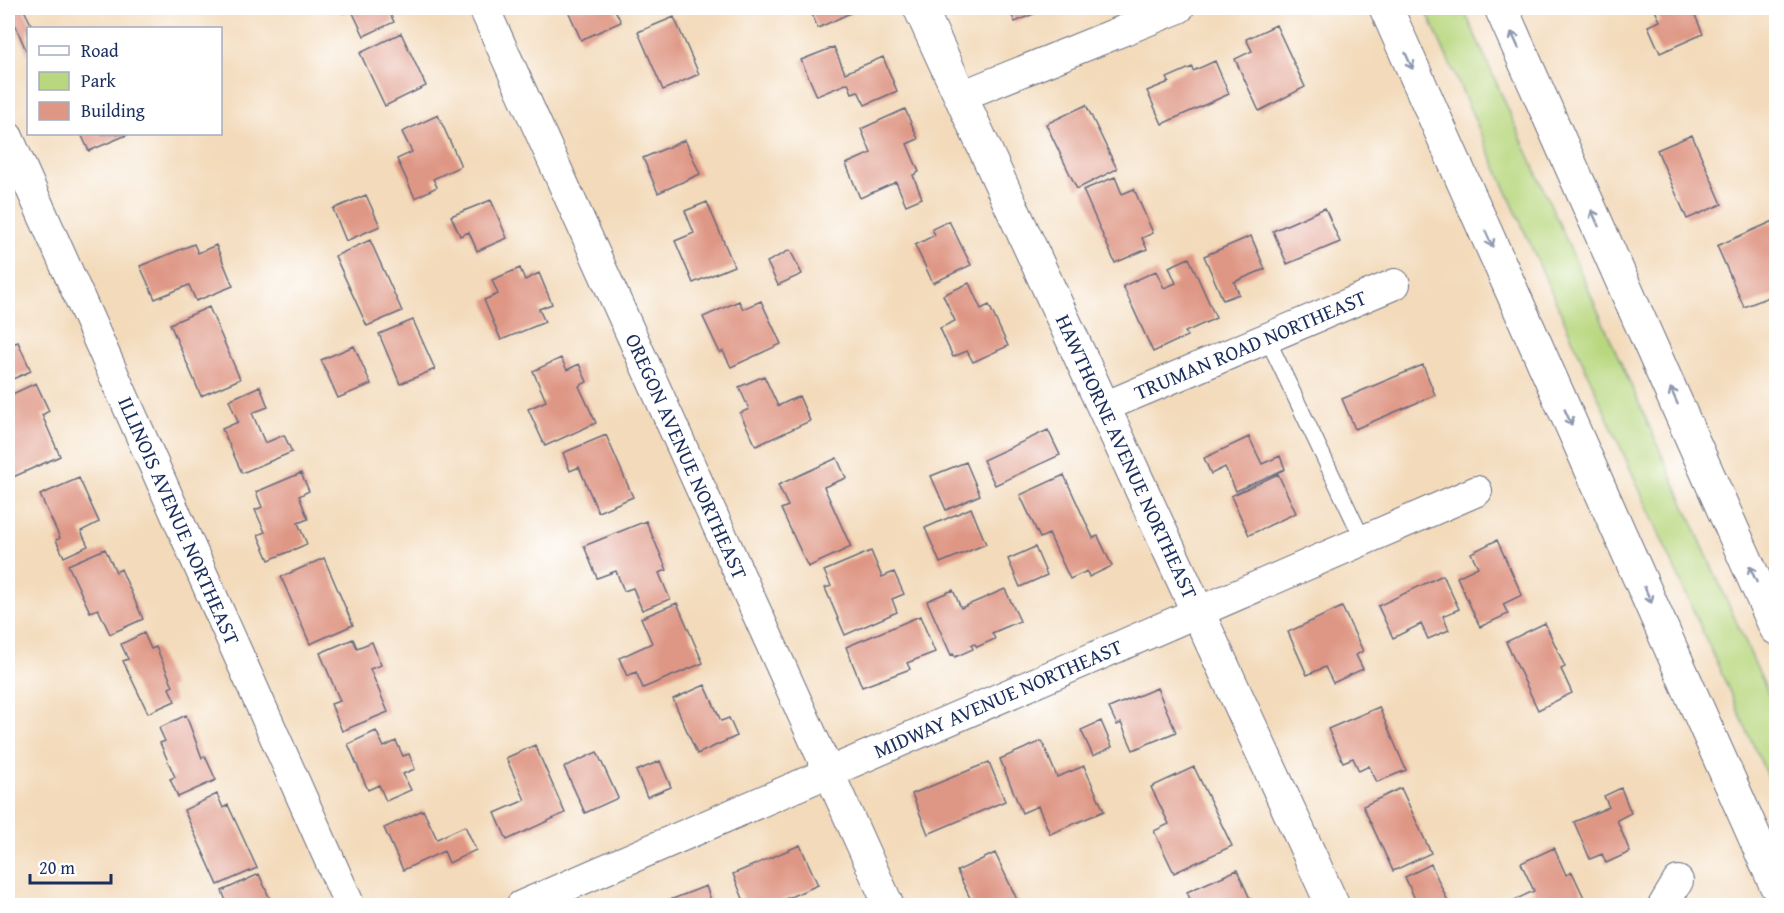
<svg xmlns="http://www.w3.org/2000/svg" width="1784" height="913" font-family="'Gentium Book Plus',serif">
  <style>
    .green { fill: #b8d77e; stroke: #6a836e; stroke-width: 1.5 }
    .building { fill: #df9785 }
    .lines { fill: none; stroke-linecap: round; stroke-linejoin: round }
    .service-casing { stroke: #676b7e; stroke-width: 17 }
    .minor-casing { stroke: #676b7e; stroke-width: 32 }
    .secondary-casing { stroke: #676b7e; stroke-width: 35 }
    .motorway-casing { stroke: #676b7e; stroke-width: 35 }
    .service { stroke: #fff; stroke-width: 15 }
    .minor { stroke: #fff; stroke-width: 30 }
    .secondary { stroke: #fff; stroke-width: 33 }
    .motorway { stroke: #fff; stroke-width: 33 }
    .oneway { stroke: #8d97ae }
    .labels { text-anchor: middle; stroke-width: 5; stroke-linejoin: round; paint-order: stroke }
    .street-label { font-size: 21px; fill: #1b2f5e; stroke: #fff }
  </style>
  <rect width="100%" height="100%" fill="#fff"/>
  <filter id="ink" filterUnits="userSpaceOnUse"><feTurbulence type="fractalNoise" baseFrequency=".0167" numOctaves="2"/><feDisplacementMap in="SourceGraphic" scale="12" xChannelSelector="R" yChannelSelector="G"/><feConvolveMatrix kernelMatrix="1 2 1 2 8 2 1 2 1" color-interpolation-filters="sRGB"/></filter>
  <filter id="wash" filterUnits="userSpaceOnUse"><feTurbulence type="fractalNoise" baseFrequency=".008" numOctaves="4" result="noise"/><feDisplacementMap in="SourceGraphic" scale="24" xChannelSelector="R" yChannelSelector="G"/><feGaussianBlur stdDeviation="1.35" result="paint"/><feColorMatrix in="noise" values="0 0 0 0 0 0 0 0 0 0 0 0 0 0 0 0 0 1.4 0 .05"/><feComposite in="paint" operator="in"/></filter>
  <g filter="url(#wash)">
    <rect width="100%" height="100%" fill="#f3daba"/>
    <path class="green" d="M 1425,8 L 1463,8 L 1776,711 L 1776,796 Z"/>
    <g id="blocks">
      <path class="building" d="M 8,8 L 23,8 L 33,28 L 28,28 L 28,55 Z
        M 340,8 L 387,8 L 394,22 L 364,36 L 351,9 L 343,13 Z
        M 567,8 L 614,8 L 621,22 L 581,40 Z
        M 809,8 L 855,8 L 857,10 L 818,28 Z
        M 1008,8 L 1047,8 L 1015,22 Z
        M 1654,8 L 1692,8 L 1703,34 L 1660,53 L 1648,26 L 1660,21 Z
        M 674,17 L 699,74 L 663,90 L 638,32 Z
        M 1276,25 L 1305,87 L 1259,111 L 1235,59 L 1252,51 L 1246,39 Z
        M 401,33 L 426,86 L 385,106 L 360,53 Z
        M 834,47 L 845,73 L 883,57 L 897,91 L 865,105 L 858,91 L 852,93 L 848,83 L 817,96 L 801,60 Z
        M 1215,61 L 1229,94 L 1162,124 L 1147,91 L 1169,82 L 1167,78 L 1192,67 L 1193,71 Z
        M 1086,105 L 1117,169 L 1077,189 L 1046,124 Z
        M 905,109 L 918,139 L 907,144 L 919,172 L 913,175 L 922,198 L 906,205 L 896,182 L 860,198 L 846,164 L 871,153 L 861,129 Z
        M 438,115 L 461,166 L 433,179 L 437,187 L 415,198 L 397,159 L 412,152 L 402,132 Z
        M 81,134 L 129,134 L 89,151 Z
        M 1692,135 L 1722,204 L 1687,219 L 1657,150 Z
        M 685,140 L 700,174 L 658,193 L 643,158 Z
        M 1115,177 L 1122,194 L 1134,189 L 1153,233 L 1142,238 L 1147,249 L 1115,263 L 1083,190 Z
        M 366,195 L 380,226 L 346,241 L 333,209 Z
        M 491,200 L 507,238 L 477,251 L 469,232 L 460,236 L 451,216 Z
        M 707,202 L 734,266 L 693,283 L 675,241 L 694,233 L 685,211 Z
        M 1325,208 L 1340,242 L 1287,264 L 1273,231 Z
        M 1776,220 L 1776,294 L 1744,307 L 1717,246 Z
        M 949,221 L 971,265 L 933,283 L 915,245 L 935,235 L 932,229 Z
        M 1251,236 L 1265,269 L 1234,282 L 1239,294 L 1223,300 L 1204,256 Z
        M 370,240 L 402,311 L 367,326 L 335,256 Z
        M 194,244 L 198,253 L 216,245 L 233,286 L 196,301 L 189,285 L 155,299 L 140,266 Z
        M 790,250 L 802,274 L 778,285 L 767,262 Z
        M 1189,258 L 1216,318 L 1185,332 L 1187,336 L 1153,352 L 1123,286 L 1156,271 L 1164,288 L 1176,283 L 1169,267 Z
        M 520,268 L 525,280 L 539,273 L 552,304 L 539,309 L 545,322 L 501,340 L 484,300 L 498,294 L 492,280 Z
        M 969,283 L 981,309 L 989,305 L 1008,346 L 973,362 L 967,351 L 953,357 L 940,328 L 955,321 L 943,295 Z
        M 739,301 L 743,309 L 761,301 L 781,344 L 731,367 L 723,351 L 720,353 L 703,317 Z
        M 209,307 L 240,379 L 201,396 L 170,324 Z
        M 413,320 L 435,369 L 400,384 L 379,334 Z
        M 8,341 L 10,345 L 18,342 L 31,371 L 8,381 Z
        M 354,346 L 371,384 L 338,398 L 321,360 Z
        M 561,358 L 567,370 L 579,364 L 587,382 L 579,386 L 596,423 L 545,446 L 528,409 L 546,401 L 533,371 Z
        M 1423,365 L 1435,395 L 1355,429 L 1342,399 Z
        M 764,376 L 778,406 L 799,396 L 810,421 L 756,446 L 740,413 L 749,409 L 739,387 Z
        M 36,383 L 49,411 L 42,415 L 60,456 L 11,478 L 8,471 L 8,396 Z
        M 260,386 L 268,407 L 252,413 L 265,443 L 284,435 L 292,452 L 242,473 L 222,429 L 238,422 L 229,400 Z
        M 1048,430 L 1060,455 L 995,485 L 983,460 Z
        M 606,435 L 633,497 L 598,512 L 579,467 L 570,471 L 563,453 Z
        M 1249,437 L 1262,464 L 1280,456 L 1285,469 L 1236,491 L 1225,467 L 1211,474 L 1204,458 Z
        M 837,458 L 846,478 L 824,487 L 851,547 L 808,567 L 781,509 L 788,506 L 778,485 Z
        M 966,462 L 980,495 L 946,510 L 931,476 Z
        M 301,473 L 309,491 L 299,496 L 308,519 L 298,523 L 307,544 L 269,560 L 258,535 L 265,532 L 255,510 L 262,507 L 256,492 Z
        M 1278,474 L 1296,513 L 1249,535 L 1231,496 Z
        M 1064,475 L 1093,538 L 1098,536 L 1112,566 L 1089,577 L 1087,571 L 1070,579 L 1049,534 L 1040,538 L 1020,495 Z
        M 79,478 L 99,522 L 81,531 L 88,546 L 64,557 L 56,540 L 60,538 L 40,495 Z
        M 971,508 L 986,544 L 940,563 L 925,528 Z
        M 646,521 L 667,570 L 659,573 L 670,599 L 642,610 L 633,588 L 624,591 L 616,571 L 597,578 L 584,546 Z
        M 1497,540 L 1522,595 L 1503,604 L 1508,614 L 1480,627 L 1457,577 L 1478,567 L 1471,553 Z
        M 1035,547 L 1047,575 L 1020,587 L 1008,559 Z
        M 105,549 L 116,572 L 121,569 L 143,619 L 110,634 L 98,609 L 90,612 L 68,565 Z
        M 871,551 L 882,577 L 894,572 L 904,594 L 892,599 L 897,612 L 845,635 L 825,588 L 831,586 L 824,571 Z
        M 324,558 L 353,625 L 310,644 L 281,577 Z
        M 1443,575 L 1459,609 L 1443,616 L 1449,630 L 1428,639 L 1421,624 L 1393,638 L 1378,606 Z
        M 1005,589 L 1020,621 L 992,633 L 995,639 L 977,647 L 975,644 L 971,645 L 973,649 L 955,657 L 953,654 L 951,655 L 927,601 L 953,590 L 961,608 Z
        M 677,603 L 703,663 L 643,688 L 636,672 L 627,676 L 619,658 L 652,643 L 641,618 Z
        M 1342,607 L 1363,651 L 1356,655 L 1363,669 L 1333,683 L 1325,667 L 1307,675 L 1288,632 Z
        M 920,616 L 935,652 L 907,663 L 910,669 L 862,687 L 846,647 Z
        M 1545,623 L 1565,667 L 1561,669 L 1572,693 L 1538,710 L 1506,642 Z
        M 144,633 L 151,649 L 156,647 L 173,686 L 169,688 L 175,701 L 148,713 L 123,661 L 128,659 L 121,644 Z
        M 353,639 L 357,648 L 372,642 L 381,665 L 370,669 L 388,712 L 342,731 L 331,704 L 340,701 L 320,653 Z
        M 705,685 L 721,721 L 729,718 L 737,736 L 697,754 L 673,699 Z
        M 1157,688 L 1176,732 L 1133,750 L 1121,723 L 1117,725 L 1109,708 Z
        M 1379,707 L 1406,770 L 1377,782 L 1369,766 L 1359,771 L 1353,758 L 1343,762 L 1328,729 Z
        M 186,715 L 202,758 L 205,756 L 216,780 L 178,797 L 170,779 L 175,777 L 160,743 L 165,741 L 159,728 Z
        M 1101,721 L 1112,747 L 1093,756 L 1081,730 Z
        M 376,731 L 384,747 L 396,741 L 403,756 L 409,754 L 415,769 L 403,774 L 411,790 L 386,801 L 379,785 L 368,790 L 348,744 Z
        M 1042,741 L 1057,777 L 1084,766 L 1104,811 L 1050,834 L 1038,806 L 1022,813 L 1000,759 Z
        M 535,745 L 565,813 L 507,840 L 495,813 L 525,800 L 506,758 Z
        M 597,752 L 618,798 L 585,813 L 564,767 Z
        M 660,761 L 671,787 L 647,797 L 636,771 Z
        M 989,762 L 1005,801 L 928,834 L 912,794 Z
        M 1194,767 L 1232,846 L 1174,873 L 1154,831 L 1169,824 L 1151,787 Z
        M 1401,788 L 1431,853 L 1393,871 L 1363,806 Z
        M 1621,788 L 1631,813 L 1617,820 L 1630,852 L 1606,863 L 1602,854 L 1590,859 L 1574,822 L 1609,807 L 1604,796 Z
        M 217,794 L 223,808 L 228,805 L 257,868 L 218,885 L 184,810 Z
        M 423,810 L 437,839 L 465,826 L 476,850 L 449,863 L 444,851 L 403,870 L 384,828 Z
        M 800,845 L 818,885 L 769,906 L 746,906 L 733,874 Z
        M 1554,848 L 1566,875 L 1572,872 L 1587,904 L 1517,906 L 1514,900 L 1534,891 L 1521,863 Z
        M 995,853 L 1020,906 L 974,906 L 957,871 Z
        M 1431,864 L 1450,906 L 1418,906 L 1405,877 Z
        M 1237,870 L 1251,901 L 1240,906 L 1193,906 L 1187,892 Z
        M 259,874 L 273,906 L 228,906 L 222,891 Z
        M 706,886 L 713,906 L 657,906 L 657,905 Z"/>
    </g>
  </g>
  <g filter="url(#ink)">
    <use href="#blocks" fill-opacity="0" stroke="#676b7e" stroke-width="1.5"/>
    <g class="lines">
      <defs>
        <path id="service" d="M 1267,338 L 1363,540"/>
        <g id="minor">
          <path id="s1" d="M 484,8 L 889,906"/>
          <path d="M 961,96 L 1179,8"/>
          <path id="s2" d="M 8,137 L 350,906"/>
          <path id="s3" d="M 1104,407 L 1395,284"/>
          <path id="s4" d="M 521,906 L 1477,491"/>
          <path d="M 1663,906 L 1678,881"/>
        </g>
        <g id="secondary">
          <path id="s5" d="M 920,8 L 1333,906"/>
        </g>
        <path id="motorway" d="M 1386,8 L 1776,885
          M 1501,8 L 1776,628"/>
      </defs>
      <use href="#service" class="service-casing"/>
      <use href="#minor" class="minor-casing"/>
      <use href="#secondary" class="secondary-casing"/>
      <use href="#motorway" class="motorway-casing"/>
      <use href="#service" class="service"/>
      <use href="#minor" class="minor"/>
      <use href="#secondary" class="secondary"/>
      <use href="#motorway" class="motorway"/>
    </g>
    <defs><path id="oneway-shaft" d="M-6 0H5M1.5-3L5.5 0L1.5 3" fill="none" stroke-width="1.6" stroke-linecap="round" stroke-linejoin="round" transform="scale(1.5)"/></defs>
    <g class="oneway">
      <use href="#oneway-shaft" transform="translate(1515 40) rotate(-114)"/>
      <use href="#oneway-shaft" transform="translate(1409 61) rotate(66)"/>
      <use href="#oneway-shaft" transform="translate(1595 218) rotate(-114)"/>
      <use href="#oneway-shaft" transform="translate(1489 239) rotate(66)"/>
      <use href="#oneway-shaft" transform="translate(1674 396) rotate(-114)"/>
      <use href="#oneway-shaft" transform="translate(1568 417) rotate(66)"/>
      <use href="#oneway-shaft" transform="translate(1753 574) rotate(-114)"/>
      <use href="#oneway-shaft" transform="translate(1648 595) rotate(66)"/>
    </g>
  </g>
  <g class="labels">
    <g class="street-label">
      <text dy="7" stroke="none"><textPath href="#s3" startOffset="159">TRUMAN ROAD NORTHEAST</textPath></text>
      <text dy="7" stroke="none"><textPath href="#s5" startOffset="494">HAWTHORNE AVENUE NORTHEAST</textPath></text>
      <text dy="7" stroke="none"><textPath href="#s1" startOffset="492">OREGON AVENUE NORTHEAST</textPath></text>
      <text dy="7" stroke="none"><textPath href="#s2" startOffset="420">ILLINOIS AVENUE NORTHEAST</textPath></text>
      <text dy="7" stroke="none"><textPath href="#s4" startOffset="520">MIDWAY AVENUE NORTHEAST</textPath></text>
    </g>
  </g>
  <rect width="1784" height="913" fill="none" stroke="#fff" stroke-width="30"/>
  <rect x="27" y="27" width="195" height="108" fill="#ffffff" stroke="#a4acbf" stroke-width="1.5"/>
  <rect x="39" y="46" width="30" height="9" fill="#ffffff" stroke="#a4acbf" stroke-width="1.5"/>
  <text x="81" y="57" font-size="18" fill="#1b2f5e">Road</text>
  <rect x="39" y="72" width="30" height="18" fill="#b8d77e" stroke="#a4acbf" stroke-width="1.5"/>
  <text x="81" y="87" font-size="18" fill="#1b2f5e">Park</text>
  <rect x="39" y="102" width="30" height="18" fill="#df9785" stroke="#a4acbf" stroke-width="1.5"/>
  <text x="81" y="117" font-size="18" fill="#1b2f5e">Building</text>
  <path d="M30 874v9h81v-9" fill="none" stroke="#1b2f5e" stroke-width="3"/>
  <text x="39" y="874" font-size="18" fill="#1b2f5e" stroke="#ffffff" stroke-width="4.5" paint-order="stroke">20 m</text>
</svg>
